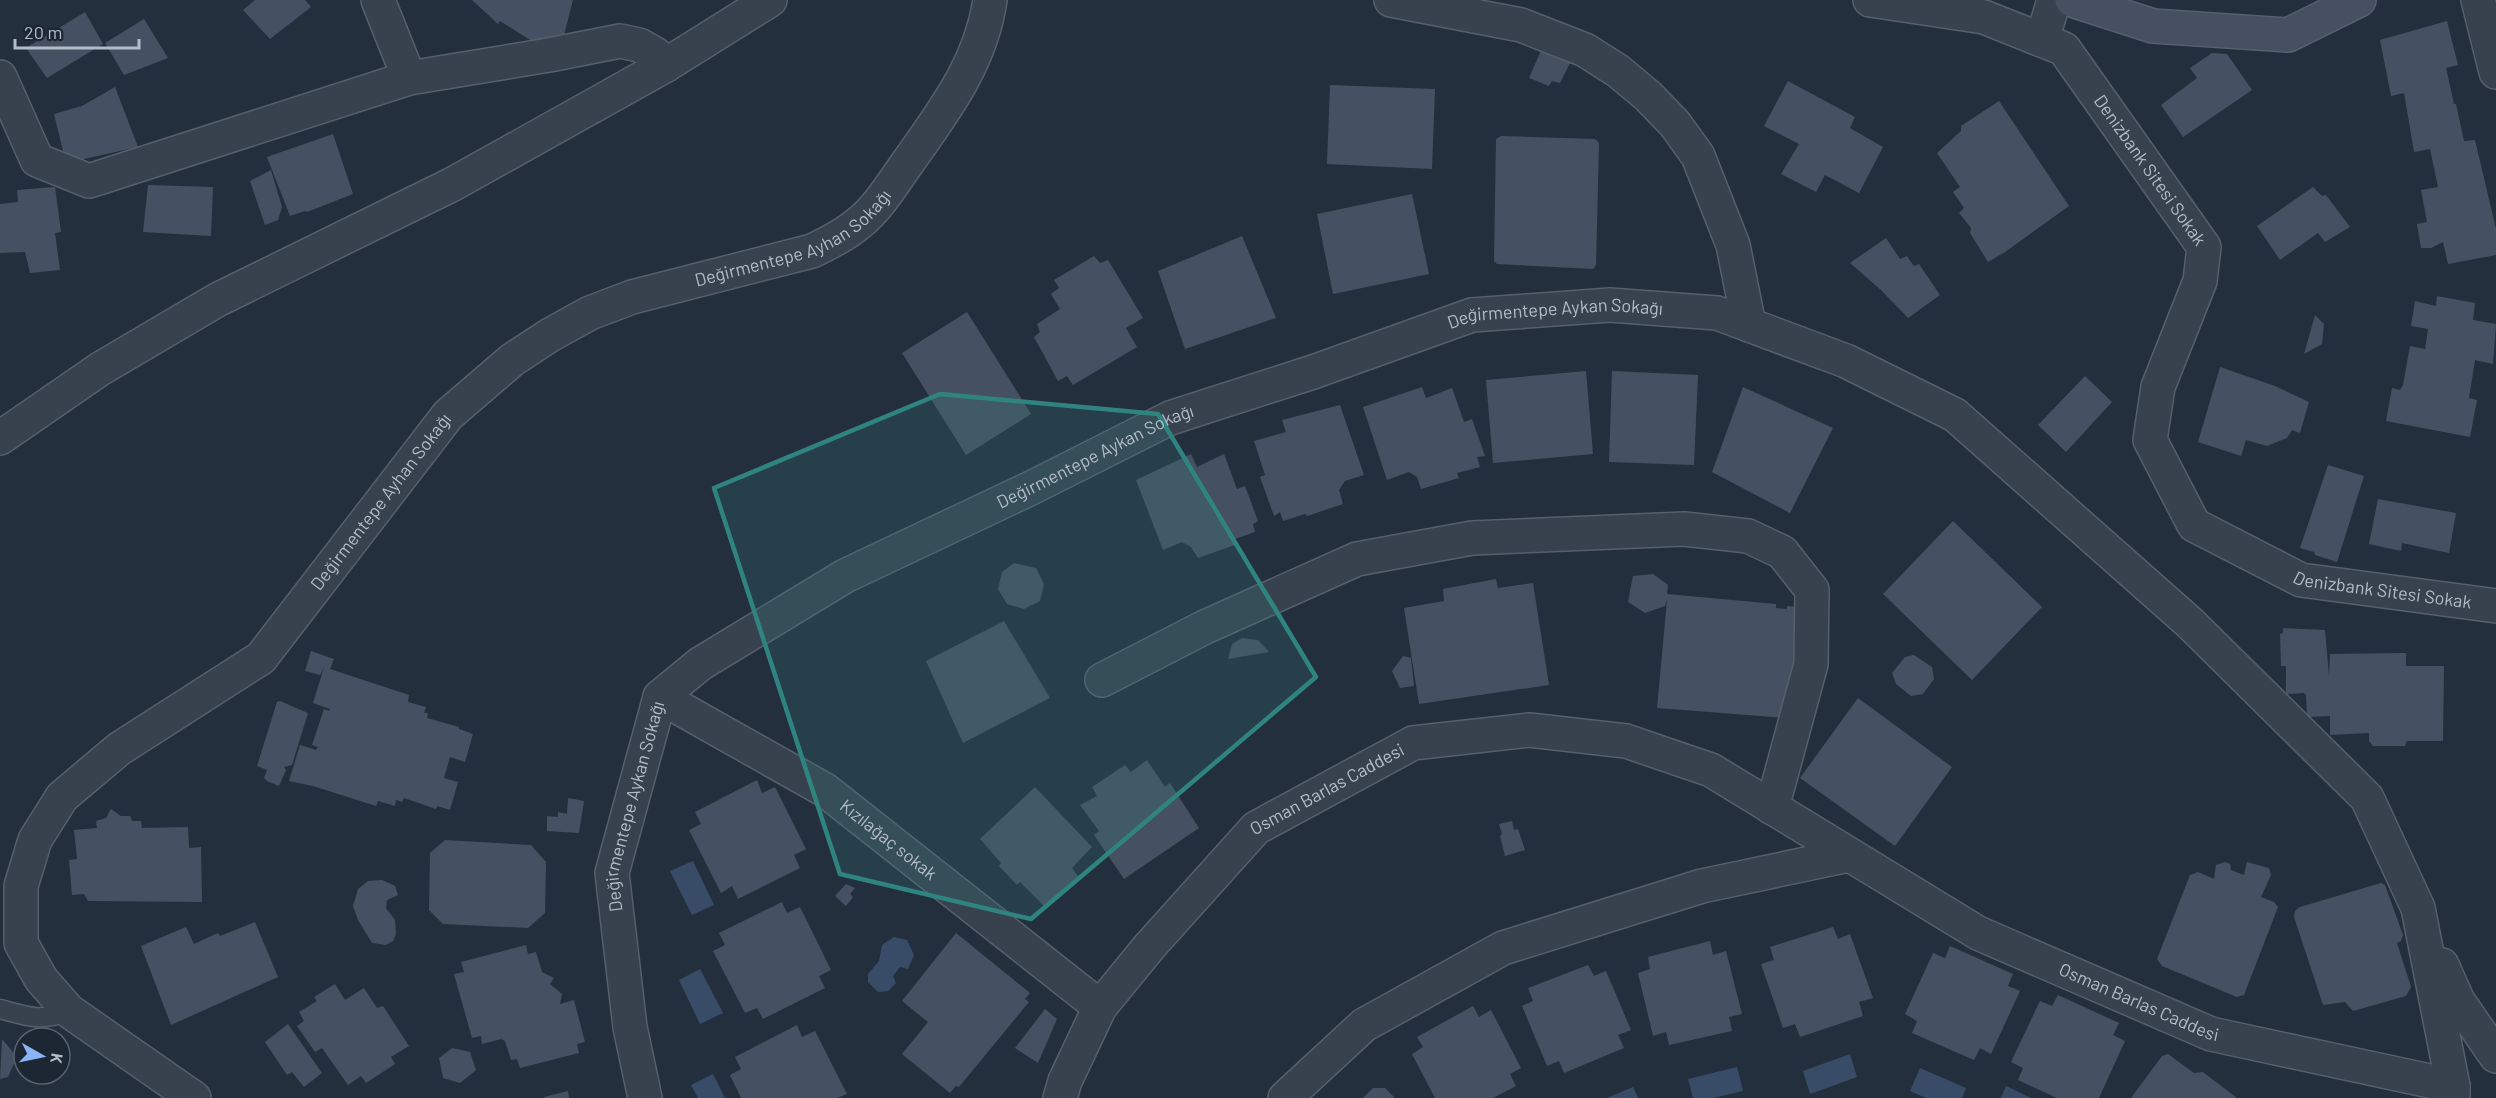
<svg xmlns="http://www.w3.org/2000/svg" width="2496" height="1098" font-family="Barlow,sans-serif">
  <style>
    .water { fill: #394c67 }
    .building { fill: #455162 }
    .lines { fill: none; stroke-linecap: round; stroke-linejoin: round }
    .lane-casing { stroke: #565f6c; stroke-width: 21 }
    .street-casing { stroke: #565f6c; stroke-width: 36 }
    .secondary-casing { stroke: #565f6c; stroke-width: 36 }
    .lane { stroke: #38414e; stroke-width: 18 }
    .street { stroke: #38414e; stroke-width: 33 }
    .secondary { stroke: #465061; stroke-width: 33 }
    .marked { fill: #308480; fill-opacity: 0.2; stroke: #308480; stroke-width: 4.5; stroke-linejoin: round }
    .labels { text-anchor: middle; stroke-width: 5; stroke-linejoin: round; paint-order: stroke }
    .street-label { font-size: 18px; fill: #b4bcc9; stroke: #1d2633 }
  </style>
  <rect width="100%" height="100%" fill="#242f3e"/>
  <path class="water" d="M 693,861 L 714,905 L 692,915 L 670,871 Z
    M 894,937 L 907,940 L 914,955 L 908,969 L 900,967 L 893,976 L 896,983 L 888,991 L 878,992 L 868,982 L 868,974 L 879,961 L 882,945 Z
    M 700,969 L 723,1013 L 700,1024 L 679,980 Z
    M 1850,1054 L 1857,1077 L 1810,1094 L 1803,1071 Z
    M 1737,1067 L 1743,1091 L 1713,1098 L 1693,1098 L 1688,1079 Z
    M 1920,1068 L 1966,1088 L 1962,1098 L 1926,1098 L 1910,1091 Z
    M 713,1074 L 725,1098 L 698,1098 L 691,1085 Z
    M 2006,1086 L 2031,1098 L 2001,1098 Z
    M 1633,1087 L 1638,1098 L 1607,1098 Z"/>
  <path class="building" d="M 255,0 L 305,0 L 311,7 L 270,39 L 243,10 Z
    M 472,0 L 573,0 L 563,39 L 538,45 L 500,21 L 498,24 Z
    M 85,12 L 103,44 L 47,78 L 26,48 Z
    M 144,19 L 168,58 L 124,75 L 105,43 Z
    M 2447,21 L 2458,65 L 2446,68 L 2454,104 L 2456,104 L 2464,141 L 2475,140 L 2496,229 L 2496,255 L 2448,264 L 2443,242 L 2431,248 L 2421,248 L 2417,224 L 2427,222 L 2421,190 L 2438,187 L 2430,149 L 2414,152 L 2404,93 L 2391,96 L 2380,40 Z
    M 1543,46 L 1570,63 L 1560,83 L 1552,81 L 1549,86 L 1529,78 Z
    M 2212,53 L 2227,54 L 2252,90 L 2183,137 L 2161,105 L 2197,78 L 2190,68 Z
    M 1788,81 L 1855,117 L 1850,128 L 1883,147 L 1859,193 L 1825,175 L 1816,192 L 1781,174 L 1799,144 L 1764,126 Z
    M 1330,85 L 1435,89 L 1432,169 L 1327,164 Z
    M 115,87 L 138,147 L 66,163 L 54,114 L 82,106 Z
    M 1999,101 L 2069,206 L 2005,252 L 1988,262 L 1970,233 L 1971,228 L 1959,213 L 1964,208 L 1953,192 L 1960,187 L 1937,153 L 1961,131 L 1961,126 Z
    M 333,134 L 353,194 L 307,212 L 305,211 L 290,216 L 267,157 Z
    M 1501,136 L 1595,139 L 1599,143 L 1596,265 L 1593,269 L 1497,264 L 1494,261 L 1496,139 Z
    M 271,170 L 282,207 L 278,220 L 265,225 L 250,181 Z
    M 148,185 L 213,187 L 211,236 L 143,232 Z
    M 55,187 L 61,232 L 55,233 L 60,270 L 30,273 L 25,252 L 0,253 L 0,204 L 18,202 L 17,190 Z
    M 2313,187 L 2322,196 L 2326,195 L 2350,227 L 2325,242 L 2318,233 L 2280,260 L 2257,226 Z
    M 1412,194 L 1429,274 L 1333,294 L 1317,214 Z
    M 1242,236 L 1276,318 L 1185,349 L 1158,271 Z
    M 1886,238 L 1900,259 L 1907,256 L 1914,266 L 1919,264 L 1940,295 L 1908,318 L 1881,290 L 1850,263 Z
    M 1094,256 L 1100,263 L 1108,260 L 1143,318 L 1126,328 L 1137,347 L 1073,385 L 1067,376 L 1058,381 L 1034,337 L 1040,332 L 1037,324 L 1060,309 L 1051,294 L 1059,288 L 1054,280 Z
    M 2437,296 L 2475,303 L 2473,320 L 2496,324 L 2493,364 L 2475,360 L 2469,398 L 2477,400 L 2470,437 L 2386,421 L 2392,388 L 2400,390 L 2403,385 L 2410,346 L 2425,349 L 2428,329 L 2411,326 L 2415,301 L 2436,306 Z
    M 967,312 L 1031,414 L 966,455 L 902,353 Z
    M 2315,315 L 2324,324 L 2322,344 L 2304,354 Z
    M 2220,367 L 2275,386 L 2309,402 L 2300,433 L 2292,430 L 2287,438 L 2267,446 L 2246,440 L 2241,456 L 2198,442 Z
    M 1586,371 L 1593,454 L 1493,463 L 1486,380 Z
    M 1612,371 L 1698,375 L 1694,465 L 1609,462 Z
    M 2085,376 L 2112,402 L 2066,452 L 2038,425 Z
    M 1422,387 L 1426,398 L 1452,388 L 1464,422 L 1472,419 L 1485,456 L 1477,457 L 1480,467 L 1457,473 L 1459,478 L 1421,489 L 1417,477 L 1409,472 L 1387,480 L 1363,407 Z
    M 1743,387 L 1833,428 L 1790,513 L 1712,472 Z
    M 1340,405 L 1364,475 L 1345,481 L 1339,490 L 1343,504 L 1307,516 L 1305,514 L 1283,521 L 1280,512 L 1274,516 L 1260,477 L 1265,475 L 1254,441 L 1286,432 L 1282,420 Z
    M 1191,454 L 1197,467 L 1224,454 L 1237,489 L 1245,486 L 1258,521 L 1253,524 L 1255,532 L 1232,540 L 1235,545 L 1198,558 L 1191,547 L 1182,542 L 1163,550 L 1136,480 Z
    M 2328,465 L 2364,476 L 2337,562 L 2315,555 L 2314,552 L 2300,548 Z
    M 2378,499 L 2456,513 L 2449,553 L 2402,543 L 2401,551 L 2369,544 Z
    M 1953,521 L 2042,607 L 1972,680 L 1883,594 Z
    M 1014,563 L 1036,568 L 1044,584 L 1040,601 L 1024,609 L 1007,604 L 998,589 L 1002,572 Z
    M 1653,574 L 1668,585 L 1667,594 L 1776,604 L 1776,608 L 1787,609 L 1787,606 L 1798,607 L 1788,718 L 1657,708 L 1667,600 L 1665,606 L 1645,613 L 1628,602 L 1633,576 Z
    M 1496,579 L 1498,588 L 1533,583 L 1549,685 L 1419,704 L 1404,608 L 1444,601 L 1443,589 Z
    M 1004,621 L 1050,698 L 963,743 L 926,661 Z
    M 2283,628 L 2325,630 L 2329,676 L 2330,654 L 2406,653 L 2406,666 L 2444,666 L 2443,741 L 2407,741 L 2405,746 L 2373,746 L 2369,741 L 2369,733 L 2330,735 L 2330,716 L 2307,717 L 2306,695 L 2304,693 L 2286,694 L 2286,666 L 2281,666 L 2280,634 L 2283,633 Z
    M 1242,638 L 1258,640 L 1269,652 L 1228,659 L 1232,644 Z
    M 311,651 L 334,659 L 330,669 L 409,695 L 408,702 L 426,707 L 424,713 L 428,713 L 427,718 L 459,727 L 459,729 L 473,734 L 465,762 L 450,757 L 444,778 L 458,782 L 450,810 L 437,806 L 436,809 L 404,798 L 402,802 L 396,800 L 395,806 L 378,801 L 376,806 L 313,786 L 289,781 L 300,745 L 316,750 L 318,747 L 312,745 L 324,709 L 329,711 L 330,709 L 313,703 L 324,667 L 320,675 L 305,671 Z
    M 1914,655 L 1932,667 L 1934,679 L 1923,694 L 1911,696 L 1896,684 L 1892,673 L 1905,657 Z
    M 1403,656 L 1411,658 L 1414,686 L 1400,688 L 1392,671 Z
    M 1858,698 L 1952,767 L 1895,846 L 1800,778 Z
    M 280,701 L 308,713 L 292,765 L 284,767 L 286,770 L 279,786 L 267,781 L 264,778 L 267,770 L 257,766 L 277,702 Z
    M 1147,760 L 1165,787 L 1170,783 L 1199,828 L 1124,879 L 1094,835 L 1099,831 L 1080,805 L 1097,796 L 1092,787 L 1125,765 L 1131,772 Z
    M 757,780 L 762,793 L 775,787 L 806,849 L 794,855 L 800,868 L 738,899 L 732,886 L 721,893 L 689,830 L 701,824 L 695,812 Z
    M 1035,787 L 1092,847 L 1072,868 L 1078,876 L 1045,907 L 1020,882 L 1017,885 L 999,866 L 1001,863 L 980,839 Z
    M 568,798 L 584,801 L 579,833 L 547,831 L 547,816 L 558,817 L 558,812 L 567,814 Z
    M 111,809 L 121,816 L 130,816 L 132,821 L 141,821 L 142,828 L 188,827 L 189,848 L 201,847 L 202,902 L 88,901 L 84,894 L 72,895 L 69,860 L 77,859 L 74,830 L 97,828 L 96,821 L 106,818 Z
    M 1512,821 L 1514,830 L 1518,829 L 1525,850 L 1505,856 L 1500,836 L 1502,834 L 1499,824 Z
    M 445,840 L 531,845 L 546,862 L 545,913 L 528,928 L 443,924 L 429,910 L 430,853 Z
    M 2225,862 L 2230,864 L 2231,870 L 2244,875 L 2247,862 L 2269,868 L 2271,875 L 2261,897 L 2274,902 L 2278,907 L 2244,995 L 2237,997 L 2162,966 L 2157,959 L 2190,875 L 2198,872 L 2214,879 L 2216,865 Z
    M 382,880 L 395,886 L 398,895 L 387,900 L 386,908 L 395,920 L 396,934 L 393,941 L 386,945 L 372,943 L 358,920 L 353,906 L 358,889 L 368,881 Z
    M 2381,883 L 2385,885 L 2403,935 L 2401,941 L 2397,943 L 2411,987 L 2406,996 L 2353,1011 L 2345,1002 L 2323,1005 L 2294,917 L 2295,911 L 2300,907 Z
    M 846,884 L 855,888 L 850,894 L 853,897 L 846,906 L 835,896 Z
    M 782,902 L 787,913 L 800,907 L 831,970 L 819,976 L 825,988 L 763,1019 L 757,1008 L 745,1013 L 713,951 L 725,945 L 719,933 Z
    M 255,922 L 278,977 L 171,1025 L 141,946 L 186,927 L 194,944 L 218,933 L 220,936 Z
    M 1833,927 L 1838,939 L 1850,934 L 1873,998 L 1859,1002 L 1863,1016 L 1800,1037 L 1795,1024 L 1783,1028 L 1761,964 L 1774,960 L 1770,947 Z
    M 956,933 L 1030,993 L 1025,999 L 1029,1002 L 959,1087 L 956,1086 L 950,1093 L 902,1054 L 928,1022 L 902,1001 Z
    M 1710,941 L 1713,955 L 1726,951 L 1742,1014 L 1729,1017 L 1732,1031 L 1669,1045 L 1666,1032 L 1653,1036 L 1638,973 L 1650,969 L 1648,957 Z
    M 526,945 L 528,954 L 536,952 L 542,972 L 554,978 L 550,984 L 562,994 L 560,1004 L 574,1000 L 585,1042 L 577,1044 L 579,1053 L 520,1068 L 517,1059 L 511,1060 L 505,1041 L 501,1039 L 482,1044 L 481,1036 L 472,1038 L 454,974 L 464,972 L 461,962 Z
    M 1950,946 L 2013,974 L 2008,986 L 2020,991 L 1991,1054 L 1980,1048 L 1974,1060 L 1912,1033 L 1917,1021 L 1905,1014 L 1933,953 L 1945,958 Z
    M 1588,965 L 1594,976 L 1606,971 L 1631,1030 L 1618,1035 L 1624,1048 L 1564,1073 L 1559,1061 L 1547,1066 L 1522,1006 L 1533,1001 L 1528,988 Z
    M 335,984 L 345,1000 L 364,988 L 377,1008 L 383,1006 L 409,1046 L 391,1057 L 395,1064 L 366,1083 L 361,1076 L 348,1085 L 322,1048 L 315,1052 L 297,1026 L 304,1021 L 299,1012 L 317,1001 L 314,997 Z
    M 2058,995 L 2119,1023 L 2113,1035 L 2125,1041 L 2099,1098 L 2057,1098 L 2018,1080 L 2023,1068 L 2011,1062 L 2040,1001 L 2052,1006 Z
    M 1473,1006 L 1479,1017 L 1491,1010 L 1521,1068 L 1510,1074 L 1516,1086 L 1493,1098 L 1435,1098 L 1412,1054 L 1423,1047 L 1417,1037 Z
    M 1045,1009 L 1057,1019 L 1038,1063 L 1015,1048 Z
    M 288,1024 L 322,1073 L 304,1087 L 292,1072 L 287,1075 L 265,1042 Z
    M 797,1025 L 802,1037 L 815,1031 L 847,1094 L 837,1098 L 741,1098 L 730,1075 L 741,1069 L 735,1057 Z
    M 2,1039 L 17,1057 L 8,1077 L 0,1079 Z
    M 452,1048 L 470,1052 L 476,1070 L 460,1083 L 443,1078 L 439,1058 Z
    M 2168,1054 L 2194,1073 L 2203,1072 L 2237,1098 L 2131,1098 L 2162,1056 Z
    M 1373,1088 L 1385,1088 L 1395,1098 L 1363,1098 Z
    M 568,1091 L 569,1098 L 544,1098 L 544,1097 Z"/>
  <g class="lines">
    <defs>
      <path id="lane" d="M 0,1009 C 28,1017 41,1022 69,1011"/>
      <g id="street">
        <path d="M 378,0 L 409,78 L 549,55 L 620,41 L 639,45 L 655,54 L 666,65"/>
        <path d="M 1391,0 L 1521,25 L 1585,50 L 1618,71 L 1648,96 L 1675,124 L 1698,156 L 1733,245 L 1749,325"/>
        <path id="s1" d="M 1870,0 L 1984,17 L 2064,49 L 2204,247 L 2200,281 L 2158,387 L 2150,440 L 2194,525 L 2301,580 L 2496,606"/>
        <path d="M 2478,0 L 2496,72"/>
        <path d="M 2042,40 L 2054,0"/>
        <path d="M 0,77 L 37,160 L 89,181 L 409,78"/>
        <path d="M 0,438 L 100,369 L 217,300 L 453,184 L 666,65 L 770,0"/>
        <path d="M 1102,680 L 1205,627 L 1357,559 L 1472,538 L 1684,529 L 1748,536 L 1782,552 L 1812,590 L 1811,664 L 1772,808"/>
        <path id="s2" d="M 660,697 L 825,790 L 1100,1007"/>
        <path d="M 2442,965 L 2458,1001 L 2496,1056"/>
        <path id="s3" d="M 194,1098 L 69,1011 L 41,979 L 21,943 L 21,886 L 35,840 L 62,797 L 119,749 L 261,658 L 448,415 L 512,360 L 550,335 L 590,313 L 632,297 L 812,251 C 829,243 845,235 859,223 C 879,207 893,183 908,162 C 944,111 981,63 990,0"/>
        <path id="s4" d="M 645,1098 L 630,1027 L 612,873 L 660,697 L 700,664 L 845,576 L 1031,488 L 1170,418 L 1313,372 L 1472,315 L 1610,305 L 1717,313 L 1846,361 L 1955,415 L 2190,623 L 2367,798 L 2418,908 L 2453,1086 L 2453,1098"/>
        <path id="s5" d="M 1060,1098 L 1065,1081 L 1100,1007 L 1149,947 L 1256,828 L 1413,743 L 1529,730 L 1626,741 L 1711,770 L 1978,933 L 2211,1034 L 2453,1086"/>
        <path d="M 1285,1098 L 1364,1025 L 1503,948 L 1702,886 L 1849,855"/>
      </g>
      <path id="secondary" d="M 2072,0 L 2153,26 L 2288,35 L 2359,0"/>
    </defs>
    <use href="#lane" class="lane-casing"/>
    <use href="#street" class="street-casing"/>
    <use href="#secondary" class="secondary-casing"/>
    <use href="#lane" class="lane"/>
    <use href="#street" class="street"/>
    <use href="#secondary" class="secondary"/>
  </g>
  <path class="marked" d="M 940,394 L 1158,414 L 1316,677 L 1031,919 L 840,874 L 714,488 Z"/>
  <g class="labels">
    <g class="street-label">
      <text dy="6" stroke="none"><textPath href="#s1" startOffset="350">Denizbank Sitesi Sokak</textPath></text>
      <text dy="6" stroke="none"><textPath href="#s3" startOffset="1336">Değirmentepe Ayhan Sokağı</textPath></text>
      <text dy="6" stroke="none"><textPath href="#s4" startOffset="1395">Değirmentepe Aykan Sokağı</textPath></text>
      <text dy="6" stroke="none"><textPath href="#s4" startOffset="909">Değirmentepe Aykan Sokağı</textPath></text>
      <text dy="6" stroke="none"><textPath href="#s3" startOffset="832">Değirmentepe Ayhan Sokağı</textPath></text>
      <text dy="6" stroke="none"><textPath href="#s1" startOffset="944">Denizbank Sitesi Sokak</textPath></text>
      <text dy="6" stroke="none"><textPath href="#s5" startOffset="418">Osman Barlas Caddesi</textPath></text>
      <text dy="6" stroke="none"><textPath href="#s4" startOffset="297">Değirmentepe Aykan Sokağı</textPath></text>
      <text dy="6" stroke="none"><textPath href="#s2" startOffset="270">Kızılağaç sokak</textPath></text>
      <text dy="6" stroke="none"><textPath href="#s5" startOffset="1308">Osman Barlas Caddesi</textPath></text>
    </g>
  </g>
  <g transform="translate(42 1056) rotate(99)"><circle r="28" fill="#1d2633" stroke="#59626f" stroke-width="1.5"/>
  <path d="M0-4.5L10 22L0 15L-10 22Z" fill="#8ab4f8"/>
  <text y="-9" font-size="16" font-weight="bold" text-anchor="middle" fill="#b4bcc9">K</text>
  </g>
  <path d="M15 39v9h124v-9" fill="none" stroke="#b4bcc9" stroke-width="3"/>
  <text x="24" y="39" font-size="18" fill="#b4bcc9" stroke="#1d2633" stroke-width="4.5" paint-order="stroke">20 m</text>
</svg>
